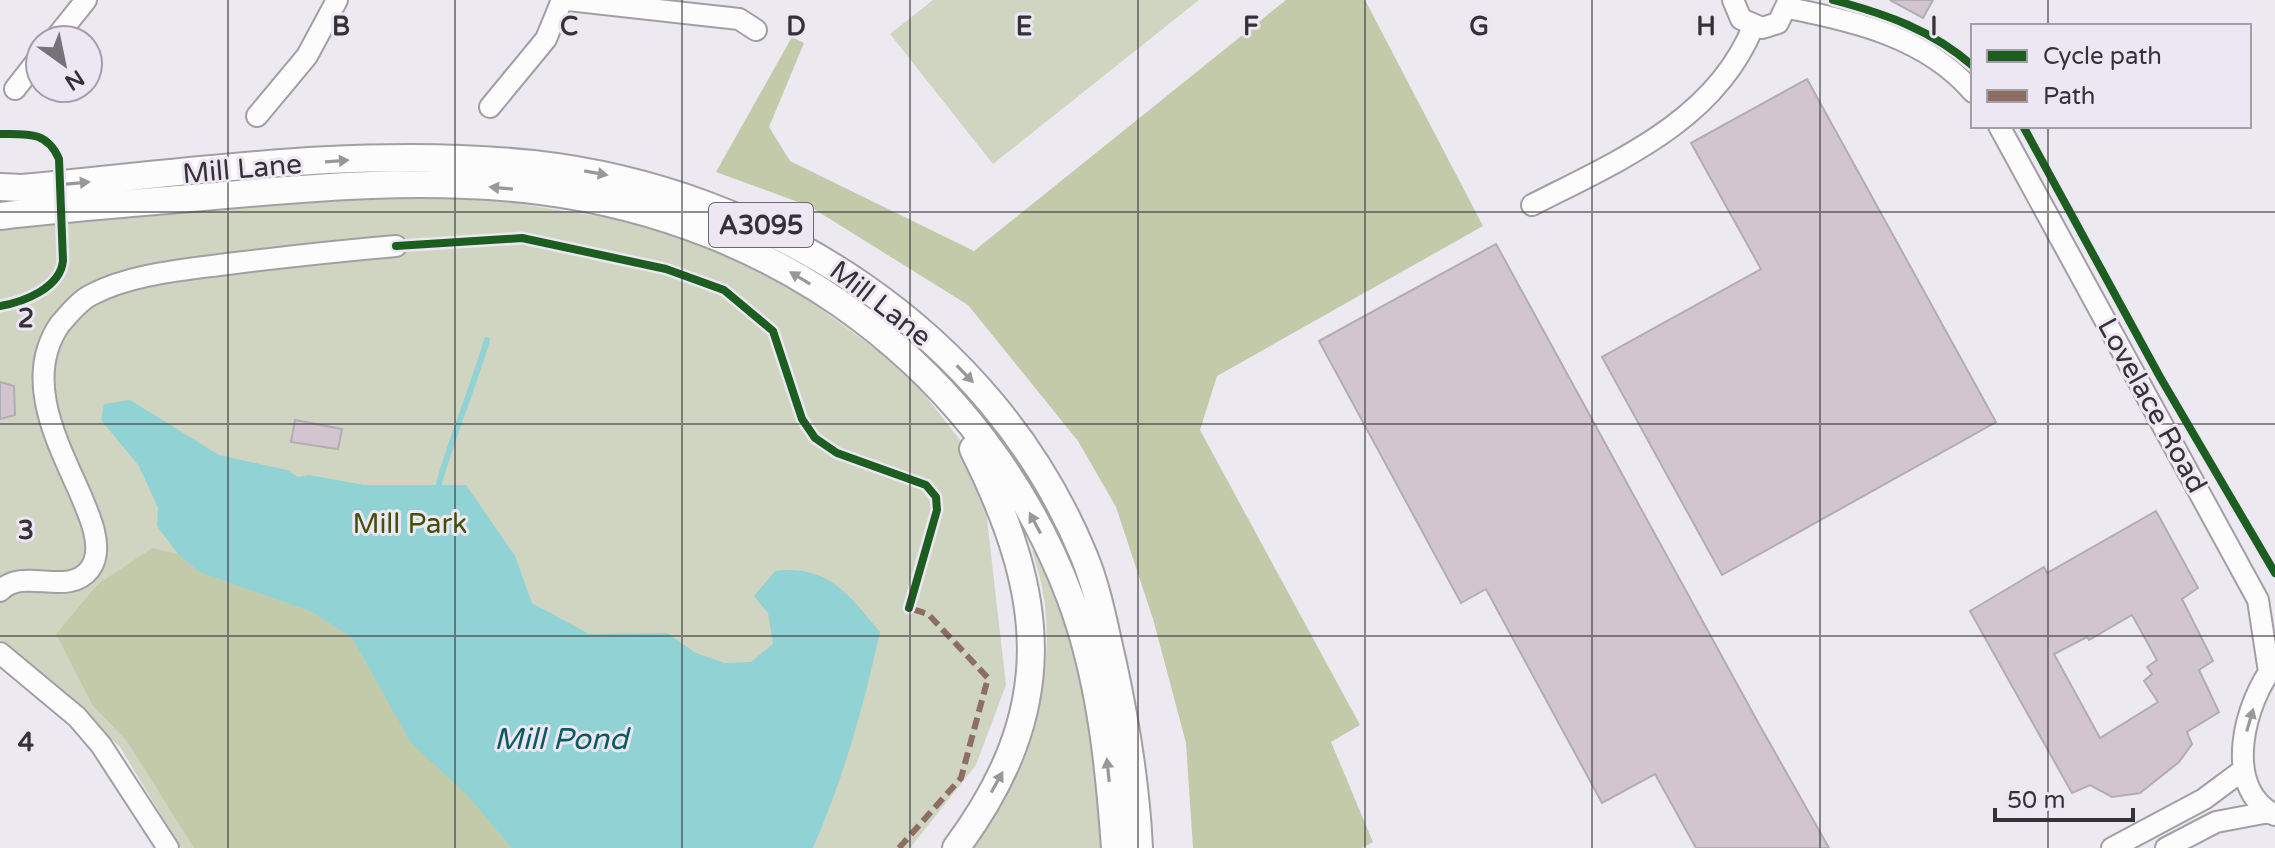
<svg xmlns="http://www.w3.org/2000/svg" width="2275" height="848" font-family="'Varela Round',sans-serif">
  <style>
    .green { fill: #cfd5c1 }
    .forest { fill: #c2caaa }
    .water { fill: #91d2d5 }
    .lines { fill: none; stroke-linecap: round; stroke-linejoin: round }
    .stream { stroke: #91d2d5; stroke-width: 6 }
    .building { fill: #d3c5d0; stroke: #b1adb1; stroke-width: 2; fill-rule: evenodd }
    .minor-casing { stroke: #a29fa4; stroke-width: 24 }
    .major-casing { stroke: #a29fa4; stroke-width: 30 }
    .minor { stroke: #fcfcfd; stroke-width: 20 }
    .major { stroke: #fcfcfd; stroke-width: 26 }
    .quiet { stroke: #8d6e63; stroke-width: 6; stroke-dasharray: 12 6; stroke-linecap: butt }
    .cycleway-casing { stroke: #ede6f3; stroke-width: 13 }
    .cycleway { stroke: #1b5e20; stroke-width: 8 }
    .oneway { fill: #98979a }
    .grid { fill: none; stroke: #353237; stroke-width: 2; stroke-opacity: 0.55 }
    .labels { text-anchor: middle; stroke-width: 6; stroke-linejoin: round; paint-order: stroke }
    .shield { fill: #ede6f3; stroke: #6c686f; stroke-width: 2 }
    .shield-label { font-size: 26px; font-weight: bold; fill: #353237 }
    .street-label { font-size: 28px; fill: #353237; stroke: #ede6f3 }
    .park-label { font-size: 28px; fill: #425205; stroke: #ede6f3 }
    .water-label { font-size: 30px; font-style: italic; fill: #075c5f; stroke: #ede6f3 }
    .grid-label { font-size: 26px; text-anchor: middle; font-weight: bold; fill: #353237; stroke: #ede6f3; stroke-width: 6; stroke-linejoin: round; paint-order: stroke }
  </style>
  <rect width="100%" height="100%" fill="#ede9f0"/>
  <path class="green" d="M 933,0 L 1199,0 L 993,164 L 890,34 Z
    M 461,195 L 642,223 L 770,272 L 907,372 L 981,467 L 1006,685 L 976,765 L 910,848 L 181,848 L 120,747 L 0,640 L 0,229 L 311,200 Z
    M 1037,549 C 1080,648 1095,742 1107,848 L 968,848 C 1030,759 1070,659 1032,551 Z"/>
  <path class="forest" d="M 1286,0 L 1365,0 L 1483,226 L 1217,376 L 1200,430 L 1360,725 L 1331,742 L 1373,842 L 1362,848 L 1193,848 L 1186,743 L 1153,619 L 1116,507 L 1078,441 L 968,305 L 809,206 L 716,172 L 792,37 L 804,43 L 769,127 L 790,161 L 974,251 Z
    M 152,548 L 178,554 L 199,572 L 312,612 L 352,638 L 372,674 L 512,848 L 194,848 L 127,741 L 93,706 L 56,634 L 97,585 Z"/>
  <path class="water" d="M 130,400 L 219,455 L 287,470 L 298,477 L 309,475 L 364,485 L 466,485 L 515,556 L 532,603 L 589,634 L 667,633 L 696,653 L 725,663 L 751,662 L 773,644 L 768,613 L 754,596 L 775,571 C 828,564 850,596 880,632 C 863,708 844,777 813,848 L 512,848 L 468,796 L 411,743 L 352,638 L 312,612 L 199,572 L 178,554 L 157,526 L 158,508 L 139,466 L 101,420 L 104,404 Z"/>
  <g class="lines">
    <path class="stream" d="M 439,483 C 453,434 473,388 487,340"/>
  </g>
  <path class="building" d="M 1890,0 L 1933,0 L 1923,18 Z
    M 1807,79 L 1996,422 L 1722,575 L 1602,357 L 1761,269 L 1691,143 Z
    M 1496,244 L 1760,726 L 1829,848 L 1696,848 L 1655,774 L 1602,803 L 1486,589 L 1461,603 L 1319,341 Z
    M 0,382 L 14,386 L 15,415 L 0,419 Z
    M 295,420 L 342,429 L 338,449 L 291,442 Z
    M 2156,511 L 2198,588 L 2182,599 L 2213,661 L 2199,670 L 2219,712 L 2187,732 L 2192,744 L 2179,762 L 2140,793 L 2112,797 L 2090,785 L 2072,793 L 1970,611 L 2044,567 L 2047,573 ZM 2132,615 L 2157,660 L 2147,667 L 2152,674 L 2144,681 L 2158,702 L 2100,738 L 2054,654 L 2087,637 L 2089,640 Z"/>
  <g class="lines">
    <defs>
      <path id="minor" d="M 568,0 L 739,19 L 756,30
        M 1733,0 L 1741,19 L 1762,28 L 1778,23 L 1789,0
        M 1788,8 C 1855,21 1927,38 1973,92
        M 54,40 L 86,0
        M 15,89 L 40,57
        M 490,107 L 546,39 L 562,0
        M 257,116 L 307,56 L 337,0
        M 1999,126 L 2258,600 L 2269,672
        M 1532,205 C 1618,161 1715,121 1753,27
        M 0,591 C 24,566 68,598 90,569 C 125,521 0,411 60,324 C 69,314 79,301 91,295 C 131,274 183,270 227,264 C 284,257 339,251 396,246
        M 0,653 L 77,717 L 101,745 L 168,848
        M 2275,664 C 2245,701 2221,787 2275,815
        M 2112,848 L 2204,799 L 2243,770
        M 2166,848 L 2216,822 L 2269,812"/>
      <path id="major" d="M 0,187 L 22,188 C 191,172 364,146 533,164 C 768,190 992,332 1084,556 C 1098,590 1104,625 1112,659 C 1126,723 1136,783 1139,848
        M 0,216 C 67,208 135,203 203,197 C 314,187 429,177 541,191 C 779,221 984,369 1070,597 C 1100,676 1109,764 1115,848
        M 956,848 C 1059,709 1047,597 973,449"/>
    </defs>
    <use href="#minor" class="minor-casing"/>
    <use href="#major" class="major-casing"/>
    <use href="#minor" class="minor"/>
    <use href="#major" class="major"/>
    <path class="quiet" d="M 899,848 L 961,778 L 988,678 L 928,614 L 909,608"/>
    <defs>
      <path id="cycleway" d="M 1833,0 C 1886,14 1932,30 1973,66
        M 2023,126 L 2160,377 L 2275,573
        M 0,134 C 27,134 47,131 59,159 L 63,261 C 60,288 24,302 0,306
        M 396,246 L 522,238 L 666,269 L 724,290 L 773,331 L 802,419 L 815,438 L 837,453 L 926,485 L 936,497 L 937,510 L 909,608"/>
    </defs>
    <use href="#cycleway" class="cycleway-casing"/>
    <use href="#cycleway" class="cycleway"/>
  </g>
  <defs><path id="oneway-solid" d="M-6-.8H1V-3.2L6.5 0L1 3.2V.8H-6Z" transform="scale(2)"/></defs>
  <g class="oneway">
    <use href="#oneway-solid" transform="translate(337 161) rotate(-4)"/>
    <use href="#oneway-solid" transform="translate(596 173) rotate(10)"/>
    <use href="#oneway-solid" transform="translate(78 183) rotate(-5)"/>
    <use href="#oneway-solid" transform="translate(501 188) rotate(-175)"/>
    <use href="#oneway-solid" transform="translate(800 278) rotate(-149)"/>
    <use href="#oneway-solid" transform="translate(965 374) rotate(46)"/>
    <use href="#oneway-solid" transform="translate(1035 523) rotate(-118)"/>
    <use href="#oneway-solid" transform="translate(2250 720) rotate(-74)"/>
    <use href="#oneway-solid" transform="translate(1108 770) rotate(-96)"/>
    <use href="#oneway-solid" transform="translate(997 782) rotate(-61)"/>
  </g>
  <path class="grid" d="M 228,0 L 228,848M 455,0 L 455,848M 682,0 L 682,848M 910,0 L 910,848M 1138,0 L 1138,848M 1365,0 L 1365,848M 1592,0 L 1592,848M 1820,0 L 1820,848M 2048,0 L 2048,26M 2048,126 L 2048,848M 0,212 L 2275,212M 0,424 L 2275,424M 0,636 L 2275,636"/>
  <g class="labels">
    <rect class="shield" x="709" y="203" width="104" height="44" rx="6"/>
    <g class="shield-label">
      <text x="761" y="234">A3095</text>
    </g>
    <g class="street-label">
      <text transform="translate(242 168) rotate(-5)" y="10">Mill Lane</text>
      <text transform="translate(881 303) rotate(38)" y="10">Mill Lane</text>
      <text transform="translate(2153 405) rotate(61)" y="10">Lovelace Road</text>
    </g>
    <g class="park-label">
      <text x="410" y="533">Mill Park</text>
    </g>
    <g class="water-label">
      <text x="561" y="749">Mill Pond</text>
    </g>
  </g>
  <g class="grid-label">
    <text x="341" y="35">B</text>
    <text x="569" y="35">C</text>
    <text x="796" y="35">D</text>
    <text x="1024" y="35">E</text>
    <text x="1251" y="35">F</text>
    <text x="1479" y="35">G</text>
    <text x="1706" y="35">H</text>
    <text x="1934" y="35">I</text>
    <text x="26" y="327">2</text>
    <text x="26" y="539">3</text>
    <text x="26" y="751">4</text>
  </g>
  <rect x="1971" y="24" width="280" height="104" fill="#ede6f3" stroke="#a39ea8" stroke-width="2"/>
  <rect x="1987" y="50" width="40" height="12" fill="#1b5e20" stroke="#a39ea8" stroke-width="2"/>
  <text x="2043" y="64" font-size="24" fill="#353237">Cycle path</text>
  <rect x="1987" y="90" width="40" height="12" fill="#8d6e63" stroke="#a39ea8" stroke-width="2"/>
  <text x="2043" y="104" font-size="24" fill="#353237">Path</text>
  <g transform="translate(64 64) rotate(147)"><circle r="38" fill="#ede6f3" stroke="#a39ea8" stroke-width="2"/>
  <path d="M0-6L14 30L0 20L-14 30Z" fill="#757278"/>
  <text y="-12" font-size="22" font-weight="bold" text-anchor="middle" fill="#353237">N</text>
  </g>
  <path d="M1995 808v12h138v-12" fill="none" stroke="#353237" stroke-width="4"/>
  <text x="2007" y="808" font-size="24" fill="#353237" stroke="#ede6f3" stroke-width="6" paint-order="stroke">50 m</text>
</svg>
